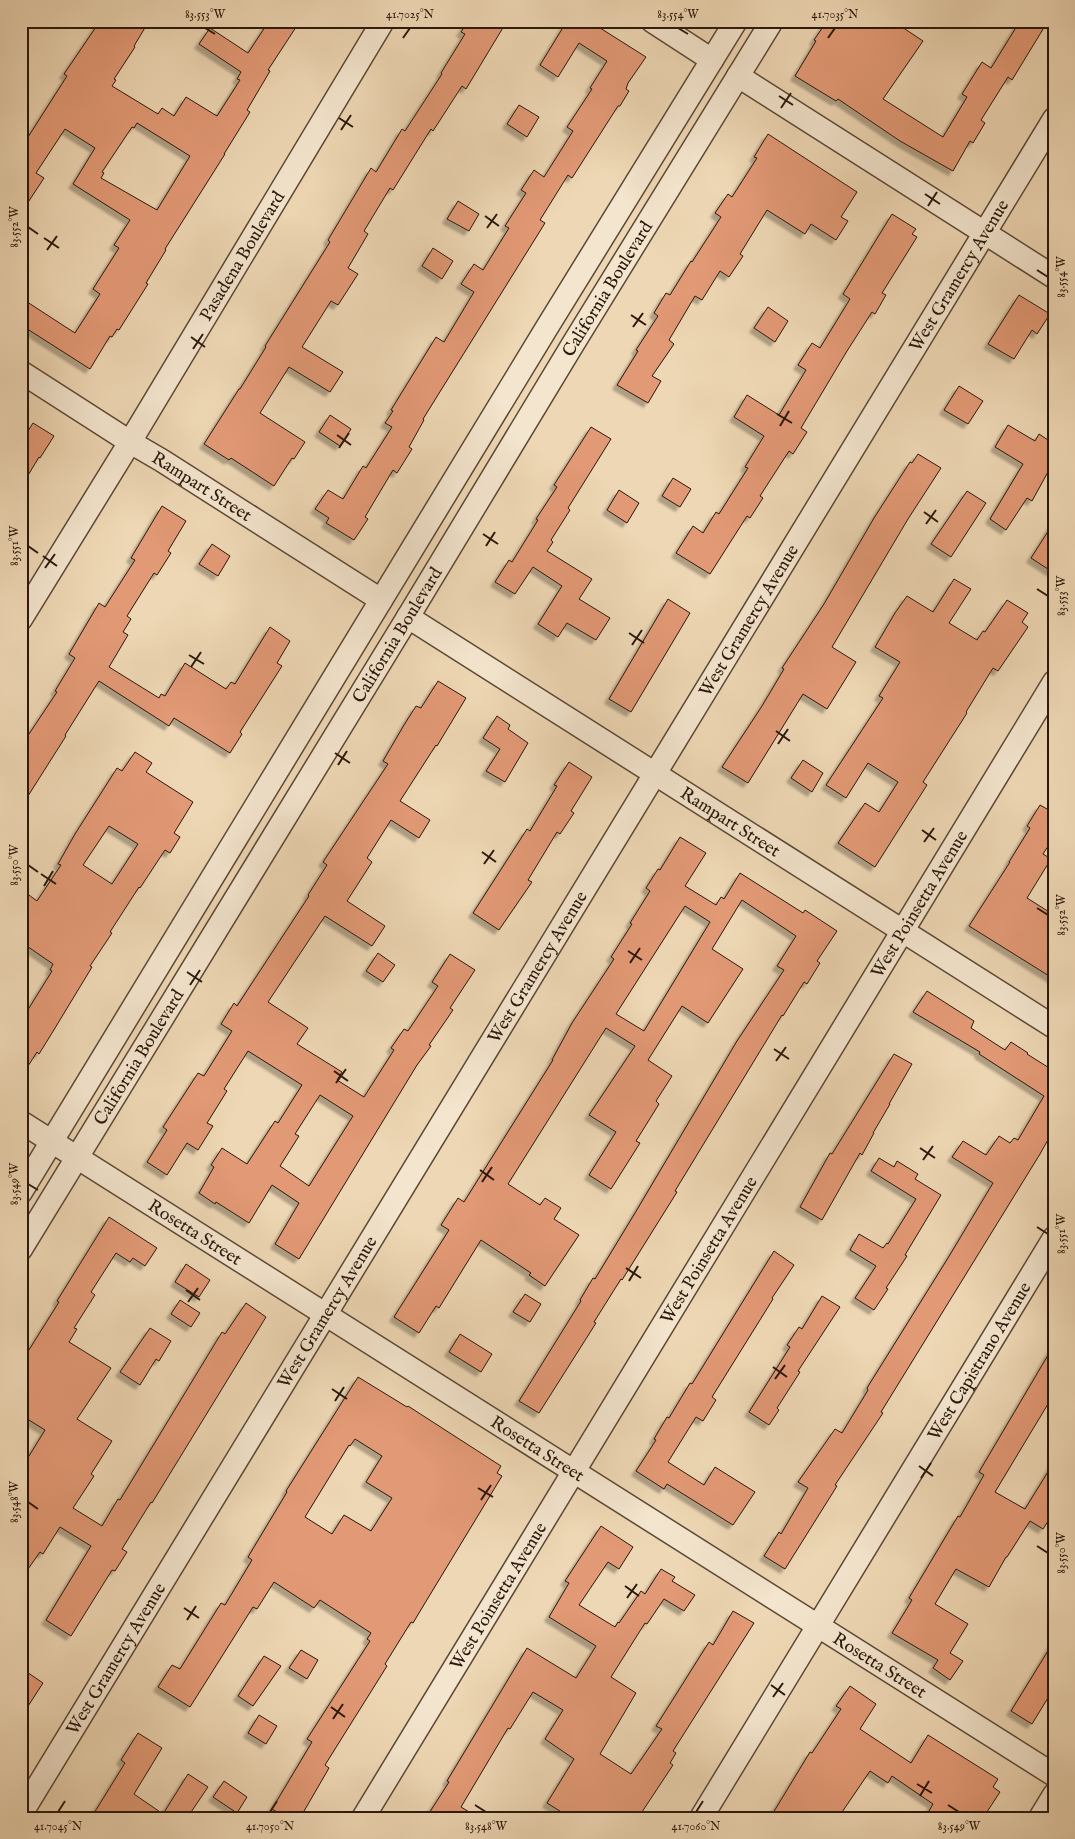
<svg xmlns="http://www.w3.org/2000/svg" width="1075" height="1839" font-family="'IM FELL English',serif">
  <style>
    .building { fill: #e29974; stroke: #2a180c; fill-rule: evenodd; filter: url(#shadow) }
    .lines { fill: none; stroke-linecap: round; stroke-linejoin: round }
    .minor-casing { stroke: #5b4836; stroke-width: 25 }
    .minor { stroke: #f4e5ce; stroke-width: 22 }
    .ticks { fill: none; stroke: #2a180c; stroke-width: 2 }
    .labels { text-anchor: middle; stroke-width: 4; stroke-linejoin: round; paint-order: stroke }
    .street-label { font-size: 18px; fill: #2a180c; stroke: #f4e5ce }
    .neatline { fill: none; stroke: #2a180c; stroke-width: 2 }
    .ticks-label { font-size: 12px; text-anchor: middle; fill: #2a180c }
  </style>
  <defs>
    <filter id="shadow"><feDropShadow dx="-4.5" dy="4.5" stdDeviation="1" flood-color="#0004"/></filter>
  </defs>
  <rect width="100%" height="100%" fill="#eed7b4"/>
  <filter id="stains"><feTurbulence type="fractalNoise" baseFrequency=".004" numOctaves="4"/><feColorMatrix values="0 0 0 0 .2 0 0 0 0 .09 0 0 0 0 .02 0 0 0 .5 -.17"/></filter>
  <radialGradient id="worn" r=".72"><stop offset=".6" stop-color="#630" stop-opacity="0"/><stop offset="1" stop-color="#630" stop-opacity=".3"/></radialGradient>
  <path class="building" d="M 100,21 L 149,21 L 134,46 L 135,47 L 114,79 L 116,80 L 112,86 L 158,114 L 162,108 L 174,116 L 186,97 L 217,116 L 240,80 L 237,79 L 241,72 L 199,44 L 210,28 L 248,53 L 269,21 L 300,21 L 268,70 L 270,71 L 247,110 L 250,112 L 224,154 L 225,154 L 165,249 L 166,250 L 146,283 L 148,284 L 119,330 L 117,329 L 112,337 L 110,336 L 90,369 L 21,325 L 21,298 L 75,333 L 100,294 L 93,289 L 119,248 L 114,245 L 130,220 L 73,184 L 95,148 L 65,129 L 36,173 L 44,178 L 21,213 L 21,148 L 67,76 L 64,74 ZM 137,123 L 190,156 L 157,210 L 101,178 L 104,173 L 102,172 L 132,127 L 134,128 Z
    M 468,21 L 507,21 L 466,89 L 462,86 L 433,131 L 431,129 L 393,190 L 390,188 L 364,231 L 368,234 L 348,268 L 358,274 L 338,305 L 331,301 L 302,347 L 343,372 L 330,392 L 289,367 L 260,413 L 305,442 L 294,459 L 292,458 L 274,486 L 231,458 L 229,460 L 204,444 L 239,389 L 240,389 L 266,347 L 265,346 L 330,242 L 328,240 L 371,168 L 376,172 L 402,129 L 405,131 L 442,74 L 441,73 L 465,34 L 461,32 Z
    M 567,21 L 589,21 L 646,57 L 628,83 L 626,89 L 629,91 L 620,106 L 618,106 L 572,178 L 568,175 L 540,220 L 545,223 L 423,419 L 424,420 L 409,447 L 412,449 L 397,473 L 393,470 L 365,517 L 368,519 L 354,540 L 326,523 L 329,518 L 315,509 L 328,490 L 343,499 L 363,466 L 366,468 L 392,427 L 385,423 L 393,411 L 391,410 L 436,337 L 444,342 L 474,292 L 461,284 L 474,264 L 483,270 L 509,228 L 505,226 L 526,193 L 521,190 L 534,170 L 544,177 L 573,131 L 567,127 L 592,89 L 590,88 L 607,61 L 579,43 L 558,77 L 540,65 Z
    M 827,21 L 893,21 L 923,41 L 883,99 L 943,137 L 967,97 L 962,94 L 982,62 L 991,68 L 1020,21 L 1048,21 L 1012,80 L 1008,77 L 981,120 L 985,123 L 973,143 L 970,141 L 953,171 L 900,141 L 838,99 L 836,101 L 795,76 L 816,41 L 814,40 Z
    M 519,105 L 539,117 L 527,137 L 507,124 Z
    M 768,134 L 857,192 L 841,217 L 848,221 L 836,240 L 811,224 L 805,234 L 767,210 L 740,254 L 743,256 L 729,277 L 720,271 L 702,300 L 695,296 L 669,340 L 674,344 L 652,376 L 661,381 L 648,403 L 617,385 L 638,351 L 636,350 L 658,316 L 654,313 L 666,293 L 670,295 L 691,261 L 692,262 L 721,217 L 715,213 L 728,194 L 732,197 L 757,158 L 754,157 Z
    M 458,201 L 479,214 L 469,231 L 447,219 Z
    M 892,214 L 916,229 L 912,234 L 917,237 L 882,293 L 886,295 L 875,314 L 872,312 L 847,351 L 801,428 L 807,432 L 793,454 L 789,451 L 760,496 L 763,498 L 750,518 L 747,516 L 710,574 L 676,553 L 693,526 L 703,533 L 716,512 L 719,514 L 748,468 L 745,467 L 764,436 L 734,417 L 747,395 L 779,415 L 806,370 L 798,365 L 812,343 L 820,348 L 850,299 L 843,294 Z
    M 433,248 L 453,261 L 442,279 L 422,266 Z
    M 1019,295 L 1050,314 L 1037,334 L 1032,330 L 1014,359 L 988,344 Z
    M 768,307 L 788,321 L 775,342 L 754,328 Z
    M 959,386 L 983,401 L 968,424 L 944,410 Z
    M 330,415 L 351,429 L 340,446 L 319,432 Z
    M 33,423 L 54,436 L 40,458 L 39,457 L 21,487 L 21,442 Z
    M 1008,425 L 1035,441 L 1039,434 L 1054,444 L 1054,461 L 1032,501 L 1027,498 L 1006,530 L 990,519 L 1023,464 L 995,447 Z
    M 591,427 L 611,439 L 568,508 L 570,510 L 551,540 L 553,542 L 547,551 L 592,579 L 579,599 L 610,618 L 596,640 L 567,623 L 558,637 L 538,624 L 562,586 L 533,567 L 515,594 L 495,582 L 509,560 L 512,562 L 538,520 L 536,519 L 557,487 L 554,485 Z
    M 918,454 L 941,468 L 908,519 L 832,647 L 856,662 L 827,709 L 803,694 L 748,783 L 722,767 L 762,706 L 784,669 L 782,668 L 824,604 L 874,518 L 910,462 L 912,463 Z
    M 673,478 L 691,489 L 680,507 L 662,496 Z
    M 619,490 L 639,503 L 627,523 L 607,510 Z
    M 967,491 L 986,503 L 951,557 L 931,544 Z
    M 162,506 L 186,521 L 168,551 L 171,553 L 157,575 L 154,573 L 127,616 L 131,619 L 123,632 L 128,635 L 109,667 L 159,698 L 161,694 L 165,696 L 185,663 L 226,689 L 231,682 L 235,684 L 270,627 L 290,641 L 277,663 L 282,666 L 240,732 L 242,734 L 230,753 L 174,718 L 169,726 L 99,681 L 65,735 L 66,736 L 21,807 L 21,746 L 57,692 L 55,691 L 75,658 L 69,654 L 99,603 L 105,607 L 135,560 L 131,558 Z
    M 1054,522 L 1054,573 L 1031,558 Z
    M 212,544 L 230,556 L 218,576 L 199,564 Z
    M 954,579 L 971,589 L 949,623 L 977,640 L 983,631 L 985,632 L 1007,600 L 1028,613 L 1022,622 L 1028,627 L 998,671 L 993,668 L 966,712 L 967,713 L 923,782 L 927,785 L 875,867 L 838,843 L 865,803 L 879,812 L 898,782 L 868,763 L 846,798 L 826,785 L 883,698 L 879,696 L 900,662 L 875,647 L 895,613 L 907,596 L 933,612 Z
    M 668,599 L 690,613 L 631,712 L 609,699 Z
    M 438,681 L 466,698 L 437,746 L 436,745 L 400,801 L 430,820 L 419,838 L 391,820 L 367,858 L 372,862 L 347,901 L 385,926 L 372,946 L 325,916 L 268,1002 L 308,1028 L 297,1044 L 342,1072 L 337,1080 L 364,1097 L 394,1050 L 391,1048 L 404,1029 L 408,1031 L 438,986 L 432,982 L 450,954 L 475,970 L 450,1008 L 453,1010 L 429,1045 L 431,1046 L 417,1065 L 299,1259 L 275,1244 L 299,1203 L 272,1185 L 249,1223 L 216,1202 L 215,1204 L 199,1193 L 214,1167 L 211,1165 L 222,1148 L 247,1164 L 275,1121 L 278,1123 L 302,1085 L 248,1051 L 224,1089 L 227,1091 L 207,1123 L 213,1126 L 198,1150 L 187,1143 L 167,1175 L 147,1162 L 167,1130 L 163,1127 L 198,1073 L 204,1076 L 232,1031 L 221,1024 L 234,1003 L 237,1006 L 309,896 L 308,895 L 327,865 L 323,862 L 388,764 L 383,761 L 404,725 L 416,706 L 421,708 ZM 320,1095 L 353,1116 L 309,1186 L 280,1166 L 299,1136 L 295,1134 Z
    M 497,716 L 510,725 L 508,729 L 528,743 L 505,782 L 486,771 L 500,749 L 483,738 Z
    M 135,752 L 152,763 L 146,772 L 193,802 L 174,833 L 180,837 L 170,853 L 165,850 L 140,888 L 139,887 L 110,932 L 112,933 L 90,966 L 92,967 L 52,1033 L 39,1054 L 37,1052 L 21,1077 L 21,1021 L 52,971 L 50,970 L 53,964 L 21,942 L 21,889 L 37,901 L 61,865 L 58,864 L 75,834 L 117,768 L 122,771 ZM 109,826 L 138,844 L 112,884 L 83,865 Z
    M 803,760 L 823,773 L 812,792 L 791,778 Z
    M 569,762 L 592,777 L 571,811 L 574,813 L 560,834 L 557,832 L 528,880 L 532,882 L 499,930 L 473,913 L 527,829 L 530,831 L 557,786 L 554,785 Z
    M 1040,805 L 1054,813 L 1054,837 L 1043,854 L 1051,859 L 1027,898 L 1054,915 L 1054,979 L 969,926 L 1010,862 L 1009,862 L 1030,828 L 1027,826 Z
    M 680,837 L 706,853 L 685,886 L 716,905 L 721,897 L 724,899 L 740,873 L 803,913 L 805,910 L 837,931 L 817,961 L 820,963 L 807,984 L 804,982 L 783,1016 L 782,1015 L 675,1191 L 677,1192 L 622,1280 L 621,1279 L 594,1322 L 596,1323 L 539,1413 L 519,1401 L 581,1301 L 580,1300 L 593,1278 L 595,1279 L 635,1213 L 737,1041 L 784,970 L 777,966 L 796,936 L 742,900 L 712,949 L 743,969 L 708,1023 L 682,1006 L 648,1060 L 672,1076 L 656,1101 L 659,1104 L 636,1141 L 640,1143 L 611,1189 L 589,1175 L 616,1132 L 589,1115 L 635,1046 L 606,1028 L 508,1184 L 540,1205 L 545,1198 L 561,1208 L 554,1219 L 579,1235 L 545,1286 L 529,1275 L 531,1273 L 481,1240 L 439,1308 L 436,1306 L 419,1333 L 394,1317 L 449,1230 L 441,1225 L 458,1198 L 464,1202 L 553,1060 L 552,1060 L 572,1023 L 614,959 L 611,957 L 632,924 L 630,923 L 650,891 L 646,888 L 658,869 L 660,870 ZM 685,906 L 710,922 L 644,1031 L 616,1014 Z
    M 378,953 L 395,965 L 383,982 L 366,971 Z
    M 927,991 L 974,1021 L 971,1028 L 1005,1050 L 1011,1042 L 1028,1053 L 1027,1054 L 1054,1071 L 1054,1129 L 1040,1154 L 881,1412 L 883,1413 L 835,1485 L 837,1486 L 785,1569 L 764,1556 L 779,1532 L 781,1534 L 808,1488 L 798,1482 L 835,1429 L 842,1433 L 868,1390 L 867,1388 L 948,1258 L 993,1183 L 952,1157 L 963,1141 L 986,1155 L 999,1136 L 1010,1143 L 1014,1138 L 1018,1140 L 1044,1096 L 979,1054 L 980,1052 L 913,1012 Z
    M 894,1054 L 912,1064 L 889,1104 L 890,1104 L 873,1133 L 874,1133 L 862,1155 L 860,1153 L 822,1220 L 800,1207 L 830,1153 L 832,1154 Z
    M 879,1158 L 894,1167 L 897,1161 L 918,1174 L 915,1179 L 941,1195 L 905,1255 L 907,1256 L 886,1288 L 888,1289 L 874,1310 L 855,1298 L 876,1266 L 850,1250 L 859,1234 L 883,1248 L 887,1243 L 888,1244 L 916,1199 L 871,1171 Z
    M 109,1217 L 157,1248 L 145,1266 L 133,1258 L 130,1262 L 116,1253 L 91,1292 L 95,1295 L 74,1328 L 77,1329 L 69,1342 L 111,1368 L 77,1419 L 112,1441 L 91,1474 L 94,1476 L 73,1508 L 102,1526 L 118,1499 L 120,1500 L 222,1332 L 225,1334 L 246,1303 L 266,1317 L 152,1503 L 151,1502 L 122,1549 L 127,1552 L 115,1571 L 112,1570 L 71,1636 L 46,1620 L 91,1546 L 60,1527 L 43,1554 L 40,1552 L 21,1579 L 21,1469 L 45,1430 L 21,1415 L 21,1350 L 27,1353 L 59,1302 L 57,1301 Z
    M 774,1251 L 794,1265 L 772,1298 L 773,1299 L 712,1397 L 716,1400 L 703,1421 L 696,1417 L 668,1462 L 704,1485 L 715,1467 L 755,1492 L 733,1525 L 667,1484 L 664,1489 L 636,1471 L 656,1440 L 654,1439 L 667,1417 L 669,1418 L 690,1383 L 692,1384 Z
    M 186,1264 L 210,1280 L 199,1297 L 175,1282 Z
    M 525,1294 L 541,1304 L 530,1322 L 513,1312 Z
    M 822,1296 L 840,1307 L 798,1371 L 800,1372 L 777,1408 L 779,1410 L 769,1425 L 749,1412 L 790,1347 L 787,1345 L 799,1327 L 802,1329 Z
    M 180,1300 L 200,1313 L 191,1327 L 171,1314 Z
    M 150,1328 L 171,1341 L 159,1361 L 156,1359 L 140,1385 L 120,1372 Z
    M 460,1334 L 492,1354 L 481,1372 L 449,1352 Z
    M 1054,1345 L 1054,1394 L 995,1492 L 1025,1509 L 1054,1462 L 1054,1512 L 1043,1529 L 1030,1521 L 1007,1557 L 1006,1557 L 989,1587 L 956,1569 L 935,1604 L 968,1624 L 950,1653 L 963,1661 L 950,1680 L 933,1668 L 938,1660 L 892,1633 L 912,1600 L 909,1598 L 958,1516 L 960,1517 L 984,1475 L 979,1472 Z
    M 358,1377 L 407,1407 L 408,1406 L 501,1466 L 497,1473 L 502,1476 L 425,1603 L 413,1623 L 411,1622 L 385,1664 L 387,1666 L 325,1765 L 329,1768 L 300,1818 L 287,1818 L 272,1809 L 312,1742 L 307,1739 L 370,1641 L 367,1639 L 371,1633 L 320,1600 L 314,1608 L 274,1582 L 257,1609 L 253,1607 L 190,1707 L 158,1687 L 172,1665 L 180,1669 L 221,1603 L 225,1605 L 252,1560 L 248,1557 L 287,1492 L 286,1491 ZM 355,1439 L 382,1456 L 366,1482 L 392,1498 L 371,1531 L 344,1515 L 332,1534 L 305,1517 L 349,1445 L 350,1446 Z
    M 601,1526 L 633,1547 L 619,1569 L 608,1562 L 579,1605 L 615,1627 L 618,1622 L 619,1623 L 641,1591 L 645,1594 L 661,1569 L 675,1577 L 672,1581 L 695,1595 L 684,1611 L 664,1599 L 647,1624 L 645,1623 L 611,1677 L 636,1693 L 600,1754 L 631,1774 L 662,1729 L 656,1726 L 670,1704 L 709,1642 L 713,1645 L 733,1611 L 754,1623 L 673,1751 L 676,1753 L 670,1763 L 673,1765 L 638,1818 L 571,1818 L 547,1803 L 574,1759 L 545,1739 L 563,1710 L 533,1692 L 510,1729 L 508,1728 L 461,1807 L 479,1818 L 426,1818 L 449,1782 L 447,1781 L 527,1648 L 576,1678 L 596,1646 L 549,1617 L 569,1583 L 565,1581 Z
    M 1054,1641 L 1054,1688 L 1032,1724 L 1011,1711 Z
    M 301,1650 L 318,1660 L 307,1679 L 289,1668 Z
    M 264,1656 L 281,1666 L 253,1706 L 238,1696 Z
    M 21,1668 L 43,1683 L 21,1717 Z
    M 850,1686 L 876,1704 L 860,1729 L 911,1763 L 928,1735 L 998,1779 L 993,1787 L 1000,1792 L 983,1818 L 940,1818 L 929,1811 L 933,1804 L 892,1776 L 888,1783 L 870,1771 L 838,1818 L 770,1818 L 810,1752 L 812,1753 L 841,1709 L 836,1706 Z
    M 259,1715 L 277,1726 L 266,1744 L 248,1733 Z
    M 138,1733 L 162,1748 L 134,1794 L 163,1814 L 188,1774 L 208,1787 L 187,1818 L 91,1818 L 125,1763 L 121,1760 Z
    M 224,1781 L 247,1797 L 237,1813 L 213,1797 Z"/>
  <g class="lines">
    <defs>
      <g id="minor">
        <path d="M 652,21 L 712,60"/>
        <path d="M 738,76 L 1054,277"/>
        <path id="s1" d="M 21,372 L 130,442 L 161,460 L 381,600"/>
        <path id="s2" d="M 408,617 L 1054,1027"/>
        <path id="s3" d="M 21,619 L 130,442 L 383,21"/>
        <path id="s4" d="M 21,1122 L 1054,1775"/>
        <path d="M 21,1192 L 546,329 L 736,21"/>
        <path id="s5" d="M 21,1249 L 408,617 L 573,344 L 772,21"/>
        <path id="s6" d="M 21,1814 L 1054,119"/>
        <path id="s7" d="M 363,1818 L 1054,682"/>
        <path id="s8" d="M 701,1818 L 1054,1238"/>
        <path d="M 1040,1818 L 1054,1795"/>
      </g>
    </defs>
    <use href="#minor" class="minor-casing"/>
    <use href="#minor" class="minor"/>
  </g>
  <path class="ticks" d="M 205,28 L 215,34M 678,28 L 688,34M 403,38 L 410,28M 828,38 L 835,28M 779,96 L 793,105M 781,108 L 791,93M 339,118 L 353,127M 341,130 L 351,115M 925,194 L 940,204M 928,206 L 937,192M 485,216 L 499,226M 28,227 L 38,234M 487,228 L 497,214M 44,238 L 59,248M 47,250 L 57,236M 1037,270 L 1048,277M 631,315 L 646,325M 633,327 L 643,313M 191,337 L 205,347M 193,349 L 203,334M 777,414 L 792,423M 780,426 L 789,411M 337,435 L 351,445M 339,448 L 349,433M 924,512 L 938,522M 926,524 L 936,510M 483,534 L 498,544M 28,546 L 38,553M 486,546 L 495,532M 43,556 L 57,566M 45,568 L 55,554M 1037,589 L 1048,596M 629,633 L 644,643M 632,645 L 642,630M 189,655 L 204,664M 191,667 L 201,652M 776,731 L 790,741M 778,744 L 788,729M 335,753 L 350,763M 338,765 L 347,751M 922,830 L 936,840M 924,842 L 934,828M 482,852 L 496,862M 484,864 L 494,850M 28,865 L 38,872M 41,874 L 56,884M 44,886 L 53,871M 1037,908 L 1048,915M 628,951 L 642,960M 630,963 L 640,948M 187,972 L 202,982M 190,985 L 200,970M 774,1049 L 789,1059M 776,1061 L 786,1047M 334,1071 L 348,1081M 336,1083 L 346,1069M 920,1148 L 935,1158M 923,1160 L 933,1146M 480,1170 L 494,1180M 482,1182 L 492,1167M 28,1184 L 38,1190M 1037,1227 L 1048,1234M 626,1268 L 641,1278M 629,1281 L 638,1266M 186,1290 L 200,1300M 188,1302 L 198,1288M 773,1367 L 787,1377M 775,1379 L 785,1365M 332,1389 L 347,1399M 335,1401 L 344,1387M 919,1466 L 933,1476M 921,1478 L 931,1463M 478,1488 L 493,1497M 481,1500 L 491,1485M 28,1502 L 38,1509M 1037,1546 L 1048,1553M 625,1586 L 639,1596M 627,1598 L 637,1584M 184,1608 L 199,1618M 187,1620 L 196,1606M 771,1685 L 785,1695M 773,1697 L 783,1683M 331,1707 L 345,1717M 333,1719 L 343,1704M 917,1784 L 932,1793M 920,1796 L 929,1781M 475,1805 L 486,1812M 948,1805 L 959,1812M 58,1812 L 65,1801M 270,1812 L 277,1801M 696,1812 L 703,1801"/>
  <g class="labels">
    <g class="street-label">
      <text dy="6" stroke="none"><textPath href="#s3" startOffset="425">Pasadena Boulevard</textPath></text>
      <text dy="6" stroke="none"><textPath href="#s6" startOffset="1802">West Gramercy Avenue</textPath></text>
      <text dy="6" stroke="none"><textPath href="#s5" startOffset="1125">California Boulevard</textPath></text>
      <text dy="6" stroke="none"><textPath href="#s1" startOffset="214">Rampart Street</textPath></text>
      <text dy="6" stroke="none"><textPath href="#s6" startOffset="1398">West Gramercy Avenue</textPath></text>
      <text dy="6" stroke="none"><textPath href="#s5" startOffset="720">California Boulevard</textPath></text>
      <text dy="6" stroke="none"><textPath href="#s2" startOffset="382">Rampart Street</textPath></text>
      <text dy="6" stroke="none"><textPath href="#s7" startOffset="1070">West Poinsetta Avenue</textPath></text>
      <text dy="6" stroke="none"><textPath href="#s6" startOffset="992">West Gramercy Avenue</textPath></text>
      <text dy="6" stroke="none"><textPath href="#s5" startOffset="225">California Boulevard</textPath></text>
      <text dy="6" stroke="none"><textPath href="#s4" startOffset="206">Rosetta Street</textPath></text>
      <text dy="6" stroke="none"><textPath href="#s7" startOffset="665">West Poinsetta Avenue</textPath></text>
      <text dy="6" stroke="none"><textPath href="#s6" startOffset="588">West Gramercy Avenue</textPath></text>
      <text dy="6" stroke="none"><textPath href="#s8" startOffset="535">West Capistrano Avenue</textPath></text>
      <text dy="6" stroke="none"><textPath href="#s4" startOffset="611">Rosetta Street</textPath></text>
      <text dy="6" stroke="none"><textPath href="#s7" startOffset="260">West Poinsetta Avenue</textPath></text>
      <text dy="6" stroke="none"><textPath href="#s6" startOffset="182">West Gramercy Avenue</textPath></text>
      <text dy="6" stroke="none"><textPath href="#s4" startOffset="1016">Rosetta Street</textPath></text>
    </g>
  </g>
  <rect width="1075" height="1839" fill="none" stroke="#eed7b4" stroke-width="55"/>
  <rect x="28" y="28" width="1020" height="1784" class="neatline"/>
  <g class="ticks-label">
    <text x="205" y="18">83.553°W</text>
    <text x="410" y="18">41.7025°N</text>
    <text x="678" y="18">83.554°W</text>
    <text x="835" y="18">41.7035°N</text>
    <text transform="translate(14 227) rotate(-90)" y="4">83.552°W</text>
    <text transform="translate(1061 277) rotate(-90)" y="4">83.554°W</text>
    <text transform="translate(14 546) rotate(-90)" y="4">83.551°W</text>
    <text transform="translate(1061 596) rotate(-90)" y="4">83.553°W</text>
    <text transform="translate(14 865) rotate(-90)" y="4">83.550°W</text>
    <text transform="translate(1061 915) rotate(-90)" y="4">83.552°W</text>
    <text transform="translate(14 1184) rotate(-90)" y="4">83.549°W</text>
    <text transform="translate(1061 1234) rotate(-90)" y="4">83.551°W</text>
    <text transform="translate(14 1502) rotate(-90)" y="4">83.548°W</text>
    <text transform="translate(1061 1553) rotate(-90)" y="4">83.550°W</text>
    <text x="58" y="1830">41.7045°N</text>
    <text x="270" y="1830">41.7050°N</text>
    <text x="486" y="1830">83.548°W</text>
    <text x="696" y="1830">41.7060°N</text>
    <text x="959" y="1830">83.549°W</text>
  </g>
  <rect width="100%" height="100%" filter="url(#stains)"/>
  <rect width="100%" height="100%" fill="url(#worn)"/>
</svg>
